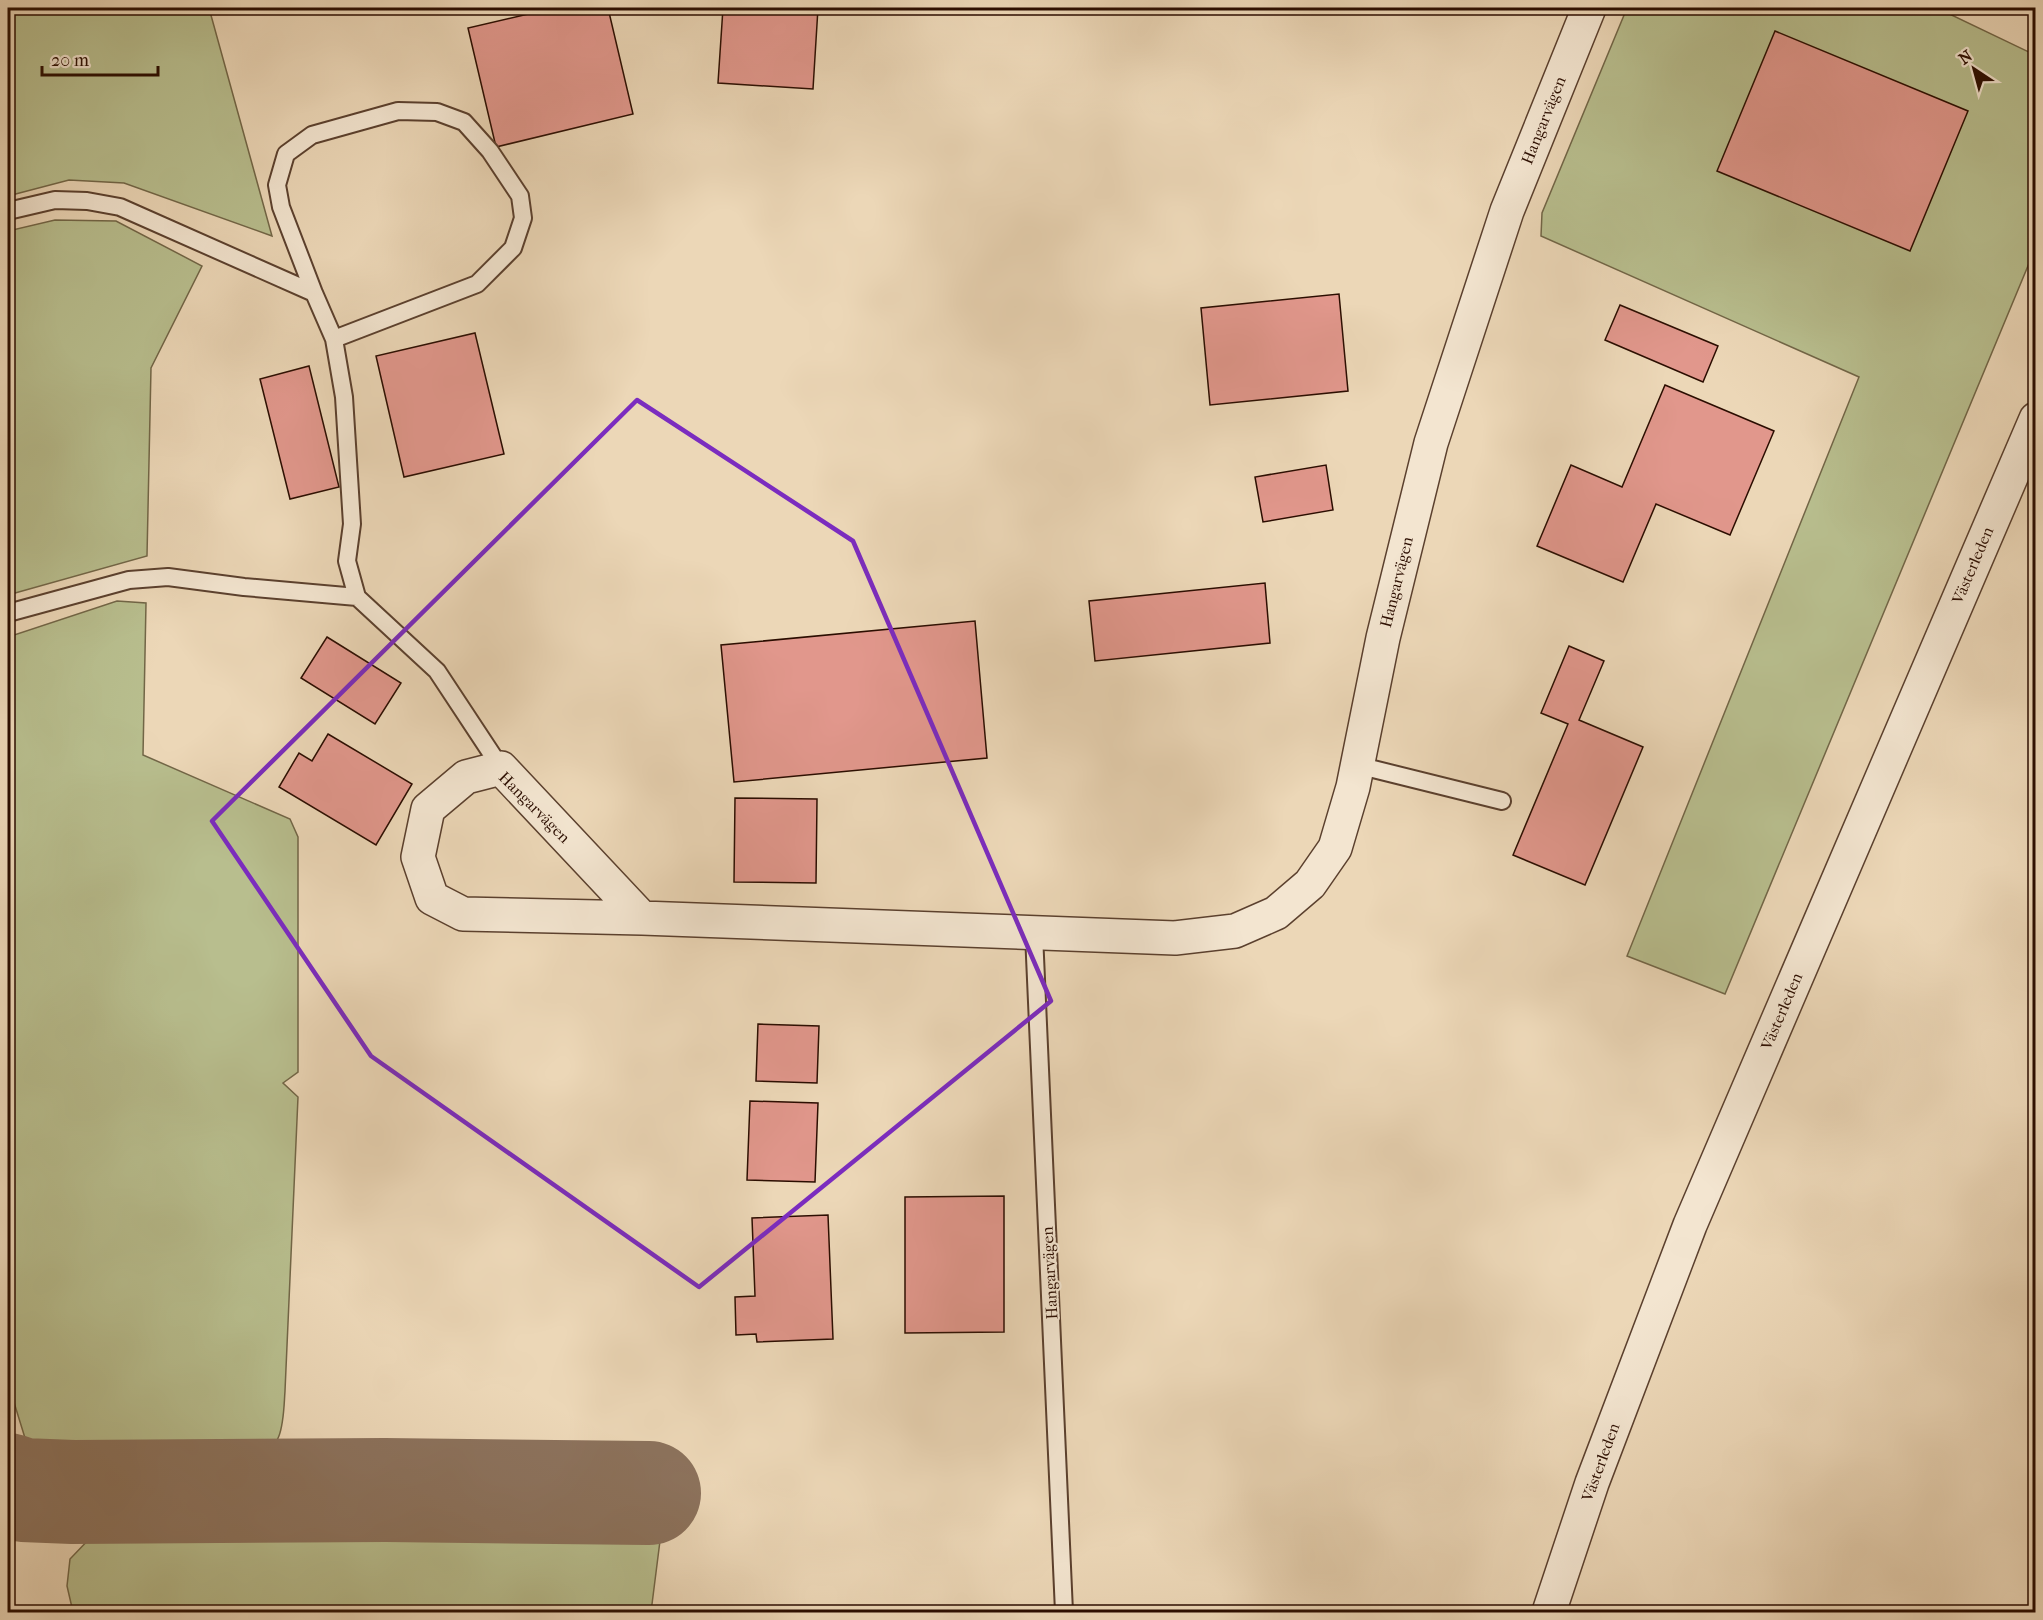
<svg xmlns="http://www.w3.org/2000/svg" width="2043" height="1620" font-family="'IM FELL French Canon',serif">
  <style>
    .green { fill: #b8be8e; stroke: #726647; stroke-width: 1.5 }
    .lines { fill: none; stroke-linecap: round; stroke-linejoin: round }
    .taxiway { stroke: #8c725c; stroke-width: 104 }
    .building { fill: #e1978c; stroke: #2b0d00; stroke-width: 1.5 }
    .service-casing { stroke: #5b402e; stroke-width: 20 }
    .minor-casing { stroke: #5b402e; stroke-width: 36 }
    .tertiary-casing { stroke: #5b402e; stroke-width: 36 }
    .service { stroke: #f3e5d0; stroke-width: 16 }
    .minor { stroke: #f3e5d0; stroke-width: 33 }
    .tertiary { stroke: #f3e5d0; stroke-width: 33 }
    .marked { fill: none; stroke: #7b2cbf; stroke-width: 4.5; stroke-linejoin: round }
    .labels { text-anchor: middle; stroke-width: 4.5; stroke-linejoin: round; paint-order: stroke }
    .street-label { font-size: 16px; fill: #2b0d00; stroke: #f3e5d0 }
  </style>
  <rect width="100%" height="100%" fill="#ecd7b7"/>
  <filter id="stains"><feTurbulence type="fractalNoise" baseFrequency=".00333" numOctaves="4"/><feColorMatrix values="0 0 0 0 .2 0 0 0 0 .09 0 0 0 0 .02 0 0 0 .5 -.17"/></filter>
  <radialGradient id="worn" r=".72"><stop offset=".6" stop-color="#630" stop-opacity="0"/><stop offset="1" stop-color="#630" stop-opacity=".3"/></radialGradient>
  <path class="green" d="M 8,8 L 209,8 L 272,236 L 124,183 L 69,180 L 8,196 Z
    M 1627,8 L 1937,8 L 2035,55 L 2035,249 L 1725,994 L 1627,956 L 1859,377 L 1541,236 L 1542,213 Z
    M 55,220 L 116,221 L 202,266 L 151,368 L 147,556 L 8,595 L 8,231 Z
    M 117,601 L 146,603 L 143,755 L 290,819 L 298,837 L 298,1072 L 283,1083 L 298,1097 L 285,1391 C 283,1419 285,1452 251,1460 L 52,1456 L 25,1438 L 8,1383 L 8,637 Z
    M 662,1525 L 651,1612 L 73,1612 L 67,1586 L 70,1559 L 95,1533 L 122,1526 Z"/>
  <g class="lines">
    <path class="taxiway" d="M 8,1485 L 23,1490 L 73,1492 L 385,1490 L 649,1493"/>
  </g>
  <path class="building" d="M 554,8 L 608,8 L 633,114 L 496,147 L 468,28 Z
    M 723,8 L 818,8 L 813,89 L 718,83 Z
    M 1775,31 L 1968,111 L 1910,251 L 1717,171 Z
    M 1339,294 L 1348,391 L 1210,405 L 1201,308 Z
    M 1620,305 L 1718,346 L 1703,382 L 1605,340 Z
    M 475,333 L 504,454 L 404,477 L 376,356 Z
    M 309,366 L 339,487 L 290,499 L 260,379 Z
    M 1665,385 L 1774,431 L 1730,535 L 1656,504 L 1623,582 L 1537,546 L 1571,465 L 1622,487 Z
    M 1326,465 L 1333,510 L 1263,522 L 1255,477 Z
    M 1265,583 L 1270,643 L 1095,661 L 1089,601 Z
    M 975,621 L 987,758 L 734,782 L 721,645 Z
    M 327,637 L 401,683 L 375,724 L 301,678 Z
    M 1569,646 L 1604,661 L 1579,720 L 1643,747 L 1585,885 L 1513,855 L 1568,724 L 1541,713 Z
    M 328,734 L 412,784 L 376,845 L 279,787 L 299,753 L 312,761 Z
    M 735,798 L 817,799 L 816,883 L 734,882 Z
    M 758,1024 L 819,1026 L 817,1083 L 756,1081 Z
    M 750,1101 L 818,1103 L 815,1182 L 747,1180 Z
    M 1004,1196 L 1004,1332 L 905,1333 L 905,1197 Z
    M 828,1215 L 833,1339 L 757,1342 L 756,1334 L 736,1335 L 735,1297 L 755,1296 L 752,1218 Z"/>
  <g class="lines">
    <defs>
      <path id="service" d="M 8,211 L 55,200 L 87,201 L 120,207 L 314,293 L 334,339 L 344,397 L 352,524 L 347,561 L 357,597
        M 314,293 L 281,207 L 277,185 L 286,154 L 312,135 L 398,111 L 437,112 L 464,122 L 490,151 L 520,196 L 523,218 L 513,248 L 477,284 L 334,339
        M 8,613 L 129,580 L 168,577 L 244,587 L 357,597 L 437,671 L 501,768
        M 1357,765 L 1502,801
        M 1034,934 L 1064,1612"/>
      <path id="minor" d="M 642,918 L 501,768 L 466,777 L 428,809 L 418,857 L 432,898 L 463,914 L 642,918 L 1175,938 L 1235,931 L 1276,913 L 1310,884 L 1335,848 L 1353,787 L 1383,638 L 1431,443 L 1507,211 L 1589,8"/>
      <path id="tertiary" d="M 1549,1612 L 1592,1483 L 1690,1225 L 2036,419"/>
    </defs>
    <use href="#service" class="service-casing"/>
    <use href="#minor" class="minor-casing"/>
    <use href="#tertiary" class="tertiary-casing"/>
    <use href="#service" class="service"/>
    <use href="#minor" class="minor"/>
    <use href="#tertiary" class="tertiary"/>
  </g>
  <path class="marked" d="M 637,400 L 853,541 L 1051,1001 L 699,1287 L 371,1056 L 212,821 Z"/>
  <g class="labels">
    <g class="street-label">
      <text transform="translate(1543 120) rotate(-68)" y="6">Hangarvägen</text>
      <text transform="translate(1972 565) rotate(-67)" y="6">Västerleden</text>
      <text transform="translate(1396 582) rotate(-76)" y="6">Hangarvägen</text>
      <text transform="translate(535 807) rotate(45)" y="6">Hangarvägen</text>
      <text transform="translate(1781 1011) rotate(-67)" y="6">Västerleden</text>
      <text transform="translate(1049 1273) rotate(-93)" y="6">Hangarvägen</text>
      <text transform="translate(1600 1462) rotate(-70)" y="6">Västerleden</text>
    </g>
  </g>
  <rect width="2043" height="1620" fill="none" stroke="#ecd7b7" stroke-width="30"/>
  <rect x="9" y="9" width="2025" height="1602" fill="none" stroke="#2b0d00" stroke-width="3"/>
  <rect x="15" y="15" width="2013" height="1590" fill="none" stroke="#2b0d00" stroke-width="1.5"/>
  <g transform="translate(1974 69) rotate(324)" stroke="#f3e5d0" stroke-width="4.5" paint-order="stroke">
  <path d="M0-4.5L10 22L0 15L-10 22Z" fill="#2b0d00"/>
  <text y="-9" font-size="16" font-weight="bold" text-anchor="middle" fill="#2b0d00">N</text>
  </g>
  <path d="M42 66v9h116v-9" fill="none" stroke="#2b0d00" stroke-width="3"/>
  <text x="51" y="66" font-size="18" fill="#2b0d00" stroke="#f3e5d0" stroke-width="4.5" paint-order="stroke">20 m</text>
  <rect width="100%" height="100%" filter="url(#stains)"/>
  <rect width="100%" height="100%" fill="url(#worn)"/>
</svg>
